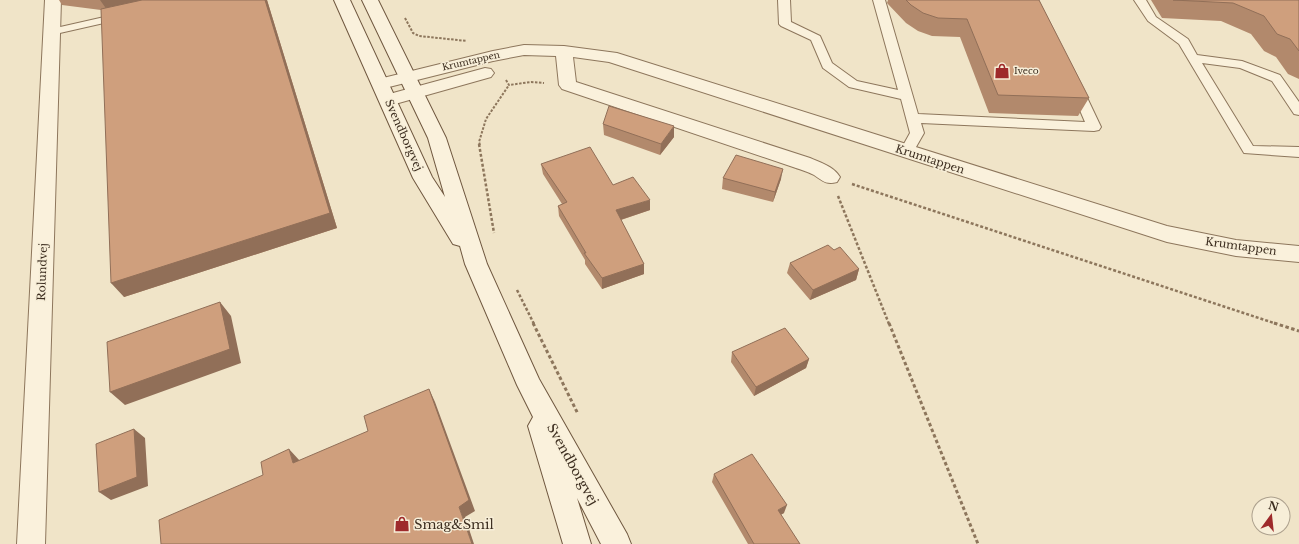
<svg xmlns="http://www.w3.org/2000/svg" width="1299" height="544" font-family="'Libre Baskerville',serif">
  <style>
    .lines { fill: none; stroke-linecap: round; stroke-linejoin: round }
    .service-casing { stroke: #8d765c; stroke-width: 2 }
    .minor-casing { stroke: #8d765c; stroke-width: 2 }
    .secondary-casing { stroke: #6f573f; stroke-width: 2 }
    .path-far2 { stroke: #8d765c; stroke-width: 2; stroke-dasharray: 2.5 1.5; stroke-linecap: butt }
    .path-far1 { stroke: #8d765c; stroke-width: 2.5; stroke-dasharray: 3 2; stroke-linecap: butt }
    .path { stroke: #8d765c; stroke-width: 3; stroke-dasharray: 3.5 2.5; stroke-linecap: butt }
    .service { fill: #faf1dc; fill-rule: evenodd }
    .minor { fill: #faf1dc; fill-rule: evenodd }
    .secondary { fill: #faf1dc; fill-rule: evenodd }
    .wall { fill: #b2896c }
    .shaded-wall { fill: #916f58 }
    .building { fill: #cf9f7d; stroke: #916f58 }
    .labels { text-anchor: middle; stroke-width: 3; stroke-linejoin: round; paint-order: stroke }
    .far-street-label { font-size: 9px; fill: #3d2e20; stroke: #f7eed8 }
    .far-poi-label { font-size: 9px; fill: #3d2e20; stroke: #f7eed8; text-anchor: start }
    .street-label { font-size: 11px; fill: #3d2e20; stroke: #f7eed8 }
    .near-street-label { font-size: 13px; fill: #3d2e20; stroke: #f7eed8 }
    .near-poi-label { font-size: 13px; fill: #3d2e20; stroke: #f7eed8; text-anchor: start }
  </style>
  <rect width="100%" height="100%" fill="#f0e4c8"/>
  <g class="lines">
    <defs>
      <path id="service" d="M 778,0 L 790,0 L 791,22 L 820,36 L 832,63 L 857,81 L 898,90 L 873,0 L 885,0 L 918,114 L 1085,122 L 1070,87 L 1072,84 L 1080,84 L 1082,87 L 1101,127 L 1099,130 L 1094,131 L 921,123 L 924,133 L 912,154 L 907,156 L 902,154 L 900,151 L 910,133 L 901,99 L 849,87 L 823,68 L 811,40 L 781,26 L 779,24 Z
        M 1134,0 L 1146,0 L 1156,17 L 1188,39 L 1197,55 L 1242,61 L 1280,75 L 1299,102 L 1299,115 L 1294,114 L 1272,81 L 1240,68 L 1202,63 L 1253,146 L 1299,147 L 1299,157 L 1244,153 L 1179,44 L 1148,21 Z
        M 122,13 L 126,14 L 128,16 L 126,18 L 51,35 L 47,34 L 45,32 L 47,30 Z"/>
      <path id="minor" d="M 45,0 L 61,0 L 45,544 L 17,544 Z
        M 524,45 L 564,46 L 617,53 L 1167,226 L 1236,240 L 1299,246 L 1299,262 L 1236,256 L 1167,242 L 609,62 L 573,57 L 576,82 L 810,158 C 821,163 833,166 840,177 L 837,182 C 826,185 823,181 814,175 C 809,172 802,170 796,168 L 562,89 L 559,85 L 556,56 L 524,55 L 493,61 L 381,89 L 375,88 L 372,84 L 375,80 L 493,51 Z
        M 485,68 L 491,69 L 494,73 L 491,77 L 388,106 L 382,104 L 379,100 L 382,96 Z"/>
      <path id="secondary" d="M 334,0 L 350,0 L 432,177 L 445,197 L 428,138 L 362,0 L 378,0 L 446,138 L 487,264 L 539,379 L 627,534 L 631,544 L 601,544 L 577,498 L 591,544 L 563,544 L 528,426 L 533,417 L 517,385 L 465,264 L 460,246 L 453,244 L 413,178 Z"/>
    </defs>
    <use href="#service" class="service-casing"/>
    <use href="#minor" class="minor-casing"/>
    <use href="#secondary" class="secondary-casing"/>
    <path class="path-far2" d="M 405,18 L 413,33 L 419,36 L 467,41
      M 506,80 L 509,85 L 531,82 L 544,83
      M 480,145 L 479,142 L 486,119 L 509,85"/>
    <path class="path-far1" d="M 479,144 L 494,233
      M 852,184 L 1277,324
      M 838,196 L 889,324
      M 517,290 L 534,324"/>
    <path class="path" d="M 533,323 L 578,414
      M 889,323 L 978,544
      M 1274,323 L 1299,331"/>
    <use href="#service" class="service"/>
    <use href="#minor" class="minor"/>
    <use href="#secondary" class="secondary"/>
  </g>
  <path class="wall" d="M 59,0 L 267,0 L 337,228 L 124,297 L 101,10 L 62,5 Z
    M 888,0 L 1039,0 L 1089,98 L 1078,116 L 989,113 L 960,37 L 932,36 L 918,31 L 906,23 L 887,3 Z
    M 1151,0 L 1299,0 L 1299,79 L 1288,74 L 1276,57 L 1264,51 L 1251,34 L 1221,21 L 1162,18 Z
    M 603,124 L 674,137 L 660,155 L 604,135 Z
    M 541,164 L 613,185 L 650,210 L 621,220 L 644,264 L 644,274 L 602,289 L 585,264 L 585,260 L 559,216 L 558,206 L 562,204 L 543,174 Z
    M 723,178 L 781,179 L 773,202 L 722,189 Z
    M 834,250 L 859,269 L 856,280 L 810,300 L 787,273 L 790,263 Z
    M 732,352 L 809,359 L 806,368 L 754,396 L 731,362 Z
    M 714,474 L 784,513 L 780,515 L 800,544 L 748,544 L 712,482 Z"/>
  <path class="shaded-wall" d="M 100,0 L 172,0 L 110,14 Z
    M 265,0 L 267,0 L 337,228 L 124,297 L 111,283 Z
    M 674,126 L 674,137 L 660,155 L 661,144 Z
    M 783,169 L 781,179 L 773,202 L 775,192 Z
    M 650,200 L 650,210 L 617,221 L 616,210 Z
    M 644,264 L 644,274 L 602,289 L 602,278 Z
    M 859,269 L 856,280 L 810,300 L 813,290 Z
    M 220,302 L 231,316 L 241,363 L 125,405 L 110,392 Z
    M 809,359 L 806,368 L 754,396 L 756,387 Z
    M 429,389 L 435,402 L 475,511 L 465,517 L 474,544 L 472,544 L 459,507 Z
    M 134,429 L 145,438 L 148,486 L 111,500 L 99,492 Z
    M 289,449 L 300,461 L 293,463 Z
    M 787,505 L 784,513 L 775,518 L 778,510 Z"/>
  <path class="building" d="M 142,0 L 265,0 L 330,213 L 111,283 L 101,9 Z
    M 906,0 L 1039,0 L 1089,98 L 998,95 L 967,19 L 938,18 L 923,13 L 911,5 Z
    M 1173,0 L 1299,0 L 1299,51 L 1290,39 L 1277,34 L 1264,16 L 1233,3 Z
    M 609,106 L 674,126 L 661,144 L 603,124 Z
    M 590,147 L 613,185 L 633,177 L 650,200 L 616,210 L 644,264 L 602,278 L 584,253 L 586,253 L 558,206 L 567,202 L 541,164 Z
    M 736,155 L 783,169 L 775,192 L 723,178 Z
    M 828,245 L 834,250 L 840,247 L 859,269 L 813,290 L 790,263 Z
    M 220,302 L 230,349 L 110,392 L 107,342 Z
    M 785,328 L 809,359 L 756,387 L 732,352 Z
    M 429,389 L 469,500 L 459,507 L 472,544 L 161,544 L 159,520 L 263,475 L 261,462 L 289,449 L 293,463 L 368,431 L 364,416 Z
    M 134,429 L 137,477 L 99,492 L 96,444 Z
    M 752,454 L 787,505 L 778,510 L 800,544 L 754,544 L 714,474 Z"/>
  <defs>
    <symbol id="shop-bare" viewBox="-9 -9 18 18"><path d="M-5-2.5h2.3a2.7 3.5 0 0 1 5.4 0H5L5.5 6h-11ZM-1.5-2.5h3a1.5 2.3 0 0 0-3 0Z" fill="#9e2a2b" stroke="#f7eed8" stroke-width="2.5" paint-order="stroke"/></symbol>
  </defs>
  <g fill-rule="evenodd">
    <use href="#shop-bare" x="991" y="60" width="22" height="22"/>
    <use href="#shop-bare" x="391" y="513" width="22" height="22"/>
  </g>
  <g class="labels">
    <g class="far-street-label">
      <text transform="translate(471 61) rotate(-13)" y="3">Krumtappen</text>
    </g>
    <g class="far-poi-label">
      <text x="1014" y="74">Iveco</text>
    </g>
    <g class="street-label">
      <text transform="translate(404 135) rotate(66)" y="4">Svendborgvej</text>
      <text transform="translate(930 159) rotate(18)" y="4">Krumtappen</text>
      <text transform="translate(1241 246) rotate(8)" y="4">Krumtappen</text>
      <text transform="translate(42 272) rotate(-88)" y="4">Rolundvej</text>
    </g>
    <g class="near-street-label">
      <text transform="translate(573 464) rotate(61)" y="5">Svendborgvej</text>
    </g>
    <g class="near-poi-label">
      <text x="414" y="529">Smag&amp;Smil</text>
    </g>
  </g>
  <g transform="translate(1271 516) rotate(15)"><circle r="19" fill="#f7eed8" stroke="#ada18e"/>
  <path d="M0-3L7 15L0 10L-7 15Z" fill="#9e2a2b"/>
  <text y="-6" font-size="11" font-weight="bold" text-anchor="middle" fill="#3d2e20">N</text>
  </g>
</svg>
